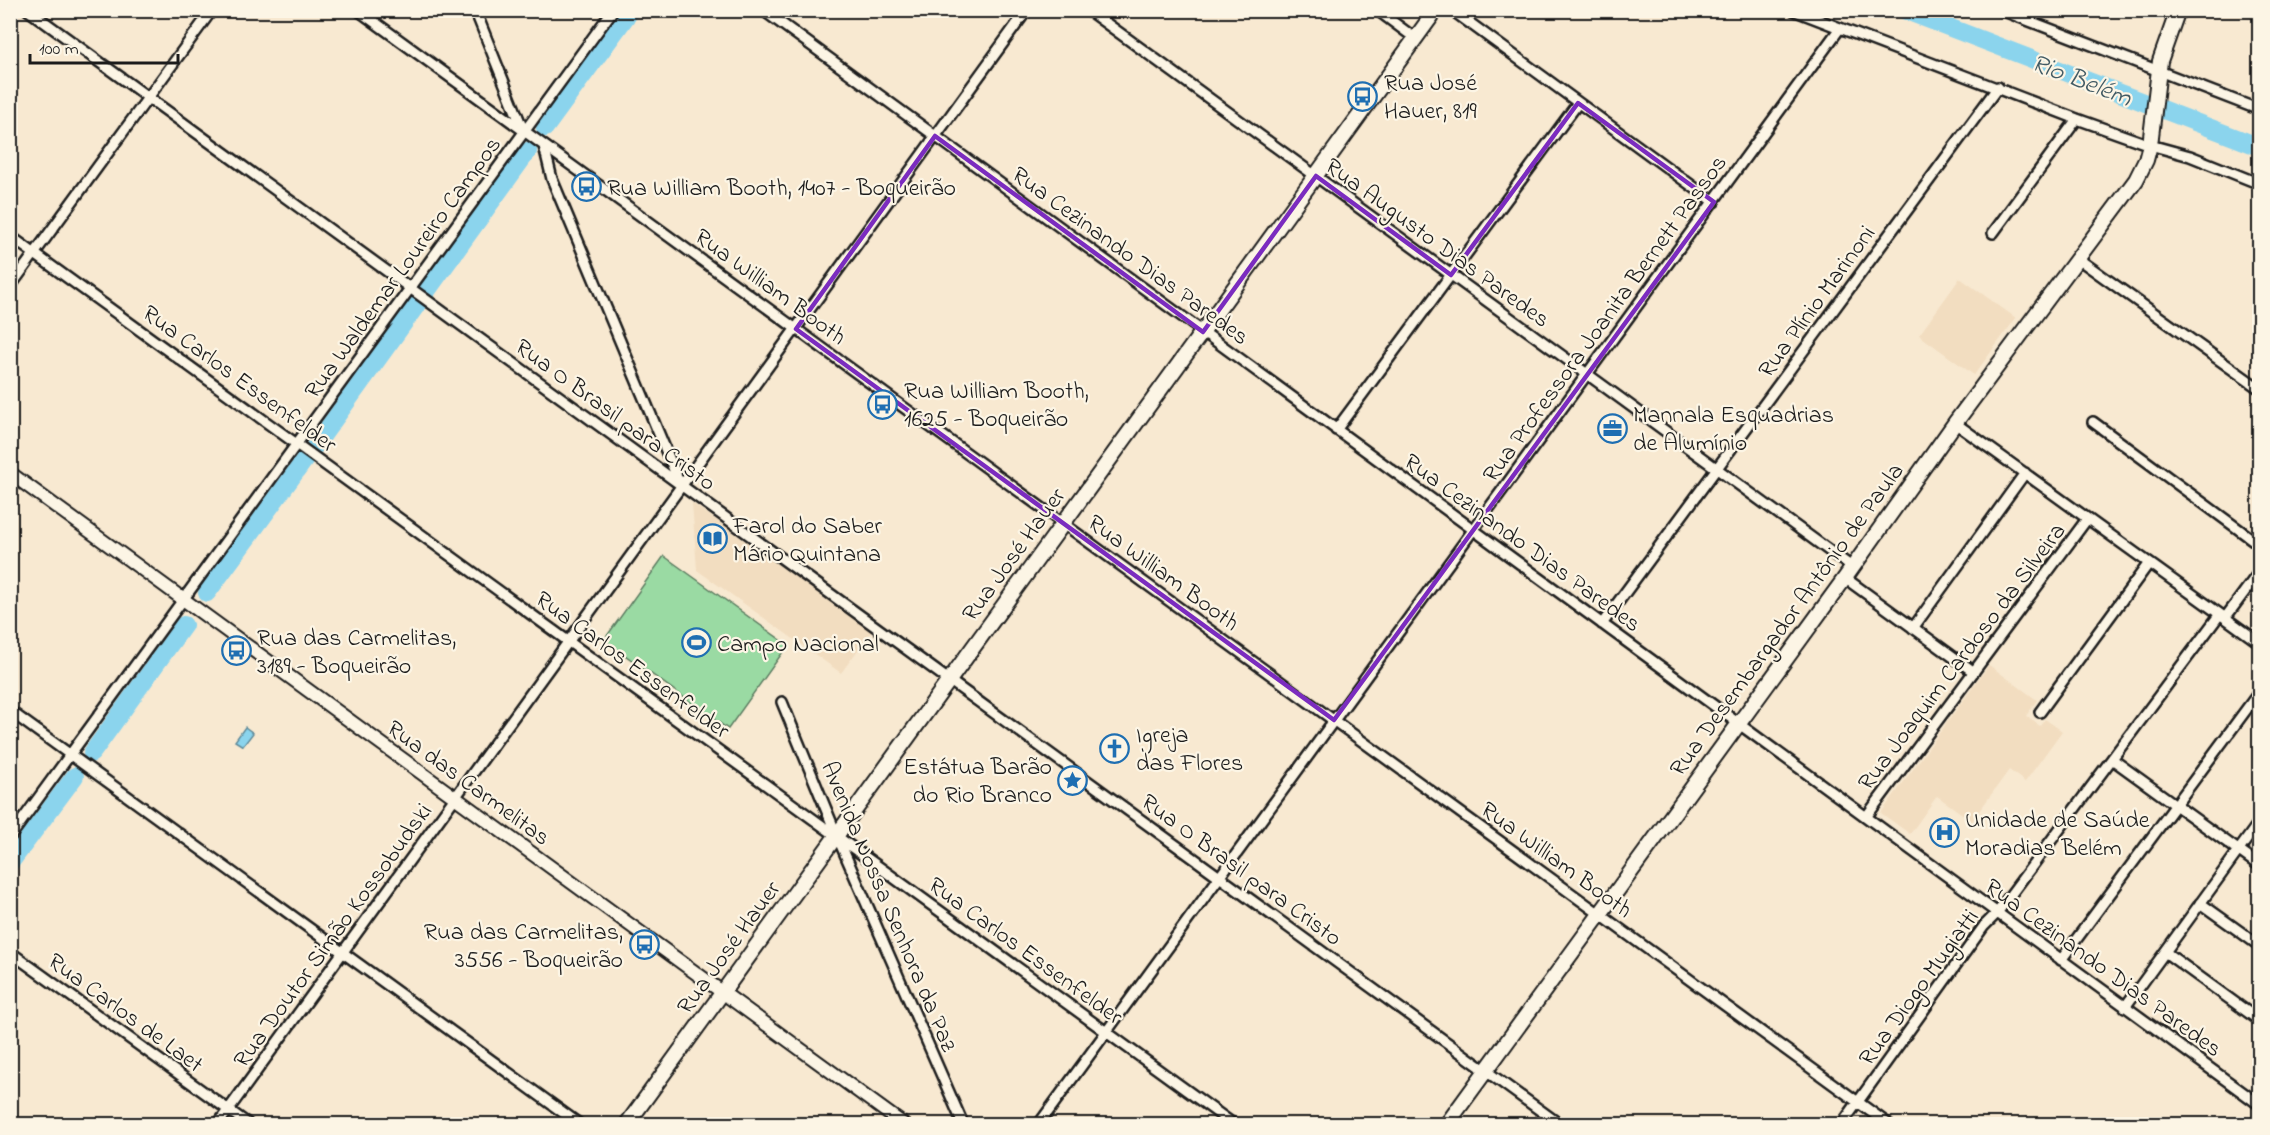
<svg xmlns="http://www.w3.org/2000/svg" width="2270" height="1135" font-family="'Indie Flower',sans-serif">
  <style>
    .built { fill: #f2ddc0 }
    .green { fill: #9adaa3; stroke: #5b7b60; stroke-width: 1.5 }
    .water { fill: #8bd4ed; stroke: #5f8a99; stroke-width: 1.5 }
    .lines { fill: none; stroke-linecap: round; stroke-linejoin: round }
    .river { stroke: #8bd4ed; stroke-width: 18 }
    .minor-casing { stroke: #1c1c1c; stroke-width: 14 }
    .tertiary-casing { stroke: #1c1c1c; stroke-width: 16 }
    .secondary-casing { stroke: #1c1c1c; stroke-width: 18 }
    .minor { stroke: #fcf5e5; stroke-width: 9 }
    .tertiary { stroke: #fcf5e5; stroke-width: 12 }
    .secondary { stroke: #fcf5e5; stroke-width: 14 }
    .marked { fill: none; stroke: #7b2cbf; stroke-width: 4.5; stroke-linejoin: round }
    .labels { text-anchor: middle; stroke-width: 4.5; stroke-linejoin: round; paint-order: stroke }
    .poi-label { font-size: 24px; fill: #1c1c1c; stroke: #fcf5e5; text-anchor: start }
    .street-label { font-size: 24px; fill: #1c1c1c; stroke: #fcf5e5 }
    .water-label { font-size: 26px; font-style: italic; fill: #435c65; stroke: #fcf5e5 }
  </style>
  <rect width="100%" height="100%" fill="#f8e9d1"/>
  <filter id="ink" filterUnits="userSpaceOnUse"><feTurbulence type="fractalNoise" baseFrequency=".0167" numOctaves="2"/><feDisplacementMap in="SourceGraphic" scale="12" xChannelSelector="R" yChannelSelector="G"/><feConvolveMatrix kernelMatrix="1 2 1 2 8 2 1 2 1" color-interpolation-filters="sRGB"/></filter>
  <g filter="url(#ink)">
    <path class="built" d="M 1960,278 L 2016,318 L 1974,375 L 1919,335 Z
      M 692,503 L 872,631 L 841,673 L 697,570 Z
      M 1989,665 L 2037,700 L 2026,716 L 2040,726 L 2045,719 L 2062,731 L 2025,782 L 2009,770 L 1972,821 L 1937,796 L 1910,834 L 1881,813 Z"/>
    <path class="green" d="M 664,556 L 788,645 L 728,729 L 604,640 Z"/>
    <path class="water" d="M 245,727 L 253,733 L 243,746 L 235,741 Z"/>
    <g class="lines">
      <path class="river" d="M 1904,10 L 2260,147
        M 545,128 L 631,10
        M 315,446 L 528,151
        M 207,593 L 306,458
        M 92,753 L 184,625
        M 10,863 L 75,776"/>
      <defs>
        <path id="minor" d="M 28,10 L 1559,1124
          M 358,10 L 1888,1124
          M 475,10 L 524,132
          M 763,10 L 2260,1105
          M 1088,10 L 1853,568
          M 1377,10 L 1416,39
          M 1452,10 L 1714,202
          M 1793,10 L 2077,119 L 2150,145 L 2190,156 L 2260,184
          M 2001,10 L 2260,110
          M 544,146 L 552,179 L 680,484
          M 1993,233 L 2077,119
          M 10,236 L 1233,1124
          M 2077,258 L 2260,389
          M 10,287 L 212,10
          M 2093,422 L 2260,545
          M 1955,423 L 2260,643
          M 1336,430 L 1578,103
          M 1845,578 L 1974,672
          M 2225,618 L 2260,571
          M 1602,624 L 1998,87
          M 1913,628 L 2025,473
          M 782,702 L 837,836 L 963,1124
          M 10,711 L 579,1124
          M 2040,712 L 2149,563
          M 2112,759 L 2260,866
          M 1866,817 L 2087,519
          M 10,837 L 613,10
          M 2200,903 L 2260,946
          M 10,952 L 248,1124
          M 2165,952 L 2260,1021
          M 2061,960 L 2260,691
          M 2125,1007 L 2260,821
          M 218,1124 L 1027,10
          M 1039,1124 L 1840,28
          M 1842,1124 L 1984,926 L 1997,913 L 2220,614"/>
        <path id="tertiary" d="M 10,473 L 903,1124"/>
        <path id="secondary" d="M 627,1124 L 1436,10
          M 1447,1124 L 1845,578 L 1955,423 L 2136,180 L 2146,160 L 2150,145 L 2160,61 L 2178,10"/>
      </defs>
      <use href="#minor" class="minor-casing"/>
      <use href="#tertiary" class="tertiary-casing"/>
      <use href="#secondary" class="secondary-casing"/>
      <use href="#minor" class="minor"/>
      <use href="#tertiary" class="tertiary"/>
      <use href="#secondary" class="secondary"/>
    </g>
  </g>
  <path class="marked" d="M 1578,103 L 1714,202 L 1334,720 L 796,329 L 935,136 L 1203,332 L 1316,176 L 1451,275 Z"/>
  <defs>
    <symbol id="bus-ring" viewBox="-11 -11 22 22"><circle r="9.5" fill="#fcf5e5" stroke="#1f6fb2" stroke-width="1.5"/><path d="M-5-6H5V4H4V6H2V4H-2V6H-4V4H-5ZM-3.5-4V0h7V-4ZM-3.5 1.2v1.5H-2V1.2ZM2 1.2v1.5H3.5V1.2Z" fill="#1f6fb2"/></symbol>
    <symbol id="office-ring" viewBox="-11 -11 22 22"><circle r="9.5" fill="#fcf5e5" stroke="#1f6fb2" stroke-width="1.5"/><path d="M-6-3h4V-5.5h4V-3h4V5H-6ZM-1-4.5V-3h2v-1.5ZM-6 0V1H6V0Z" fill="#1f6fb2"/></symbol>
    <symbol id="library-ring" viewBox="-11 -11 22 22"><circle r="9.5" fill="#fcf5e5" stroke="#1f6fb2" stroke-width="1.5"/><path d="M-6-4Q-3-5.5-.7-3.5V5Q-3 3-6 4ZM6-4Q3-5.5 .7-3.5V5Q3 3 6 4Z" fill="#1f6fb2"/></symbol>
    <symbol id="stadium-ring" viewBox="-11 -11 22 22"><circle r="9.5" fill="#fcf5e5" stroke="#1f6fb2" stroke-width="1.5"/><path d="M0-5a6.5 5 0 1 0 0 10a6.5 5 0 1 0 0-10ZM-3.5-1.8h7v3.6h-7Z" fill="#1f6fb2"/></symbol>
    <symbol id="church-ring" viewBox="-11 -11 22 22"><circle r="9.5" fill="#fcf5e5" stroke="#1f6fb2" stroke-width="1.5"/><path d="M-1.2-6h2.4v3.5h3.3v2.4h-3.3V6h-2.4V-.1h-3.3v-2.4h3.3Z" fill="#1f6fb2"/></symbol>
    <symbol id="sight-ring" viewBox="-11 -11 22 22"><circle r="9.5" fill="#fcf5e5" stroke="#1f6fb2" stroke-width="1.5"/><path d="M0-6L1.8-2.2L6-1.7L2.9 1.2L3.7 5.4L0 3.3L-3.7 5.4L-2.9 1.2L-6-1.7L-1.8-2.2Z" fill="#1f6fb2"/></symbol>
    <symbol id="hospital-ring" viewBox="-11 -11 22 22"><circle r="9.5" fill="#fcf5e5" stroke="#1f6fb2" stroke-width="1.5"/><path d="M-5-5h3v3.5h4V-5h3V5h-3V1.5h-4V5h-3Z" fill="#1f6fb2"/></symbol>
  </defs>
  <g fill-rule="evenodd">
    <use href="#bus-ring" x="1346" y="80" width="33" height="33"/>
    <use href="#bus-ring" x="570" y="170" width="33" height="33"/>
    <use href="#bus-ring" x="866" y="388" width="33" height="33"/>
    <use href="#office-ring" x="1596" y="412" width="33" height="33"/>
    <use href="#library-ring" x="696" y="522" width="33" height="33"/>
    <use href="#stadium-ring" x="680" y="626" width="33" height="33"/>
    <use href="#bus-ring" x="220" y="634" width="33" height="33"/>
    <use href="#church-ring" x="1098" y="732" width="33" height="33"/>
    <use href="#sight-ring" x="1056" y="764" width="33" height="33"/>
    <use href="#hospital-ring" x="1928" y="816" width="33" height="33"/>
    <use href="#bus-ring" x="628" y="928" width="33" height="33"/>
  </g>
  <g class="labels">
    <g class="poi-label">
      <text x="1384" y="90">Rua José<tspan x="1384" dy="28">Hauer, 819</tspan></text>
      <text x="607" y="195">Rua William Booth, 1407 - Boqueirão</text>
      <text x="904" y="398">Rua William Booth,<tspan x="904" dy="28">1625 - Boqueirão</tspan></text>
      <text x="1633" y="422">Mannala Esquadrias<tspan x="1633" dy="28">de Alumínio</tspan></text>
      <text x="733" y="533">Farol do Saber<tspan x="733" dy="28">Mário Quintana</tspan></text>
      <text x="257" y="645">Rua das Carmelitas,<tspan x="257" dy="28">3189 - Boqueirão</tspan></text>
      <text x="717" y="651">Campo Nacional</text>
      <text x="1136" y="742">Igreja<tspan x="1136" dy="28">das Flores</tspan></text>
      <text x="1052" y="774" text-anchor="end">Estátua Barão<tspan x="1052" dy="28">do Rio Branco</tspan></text>
      <text x="1965" y="827">Unidade de Saúde<tspan x="1965" dy="28">Moradias Belém</tspan></text>
      <text x="623" y="939" text-anchor="end">Rua das Carmelitas,<tspan x="623" dy="28">3556 - Boqueirão</tspan></text>
    </g>
    <g class="street-label">
      <text transform="translate(1438 242) rotate(36)" y="8">Rua Augusto Dias Paredes</text>
      <text transform="translate(1131 255) rotate(36)" y="8">Rua Cezinando Dias Paredes</text>
      <text transform="translate(402 267) rotate(-54)" y="8">Rua Waldemar Loureiro Campos</text>
      <text transform="translate(771 286) rotate(36)" y="8">Rua William Booth</text>
      <text transform="translate(1816 301) rotate(-54)" y="8">Rua Plínio Marinoni</text>
      <text transform="translate(1604 318) rotate(-54)" y="8">Rua Professora Joanita Bernett Passos</text>
      <text transform="translate(240 378) rotate(36)" y="8">Rua Carlos Essenfelder</text>
      <text transform="translate(616 414) rotate(36)" y="8">Rua O Brasil para Cristo</text>
      <text transform="translate(1523 542) rotate(36)" y="8">Rua Cezinando Dias Paredes</text>
      <text transform="translate(1013 554) rotate(-54)" y="8">Rua José Hauer</text>
      <text transform="translate(1164 572) rotate(36)" y="8">Rua William Booth</text>
      <text transform="translate(1786 619) rotate(-54)" y="8">Rua Desembargador Antônio de Paula</text>
      <text transform="translate(1961 656) rotate(-53)" y="8">Rua Joaquim Cardoso da Silveira</text>
      <text transform="translate(633 664) rotate(36)" y="8">Rua Carlos Essenfelder</text>
      <text transform="translate(469 782) rotate(36)" y="8">Rua das Carmelitas</text>
      <text transform="translate(1557 859) rotate(36)" y="8">Rua William Booth</text>
      <text transform="translate(1242 869) rotate(36)" y="8">Rua O Brasil para Cristo</text>
      <text transform="translate(890 906) rotate(67)" y="8">Avenida Nossa Senhora da Paz</text>
      <text transform="translate(332 935) rotate(-54)" y="8">Rua Doutor Simão Kossobudski</text>
      <text transform="translate(728 947) rotate(-54)" y="8">Rua José Hauer</text>
      <text transform="translate(1026 950) rotate(36)" y="8">Rua Carlos Essenfelder</text>
      <text transform="translate(2104 967) rotate(36)" y="8">Rua Cezinando Dias Paredes</text>
      <text transform="translate(1918 987) rotate(-54)" y="8">Rua Diogo Mugiatti</text>
      <text transform="translate(126 1012) rotate(36)" y="8">Rua Carlos de Laet</text>
    </g>
    <g class="water-label">
      <text transform="translate(2082 79) rotate(21)" y="9">Rio Belém</text>
    </g>
  </g>
  <rect width="2270" height="1135" fill="none" stroke="#fcf5e5" stroke-width="36"/>
  <rect x="18" y="18" width="2234" height="1099" fill="none" stroke="#1c1c1c" stroke-width="2" filter="url(#ink)"/>
  <path d="M30 54v9h148v-9" fill="none" stroke="#1c1c1c" stroke-width="3"/>
  <text x="39" y="54" font-size="18" fill="#1c1c1c" stroke="#fcf5e5" stroke-width="4.5" paint-order="stroke">100 m</text>
</svg>
